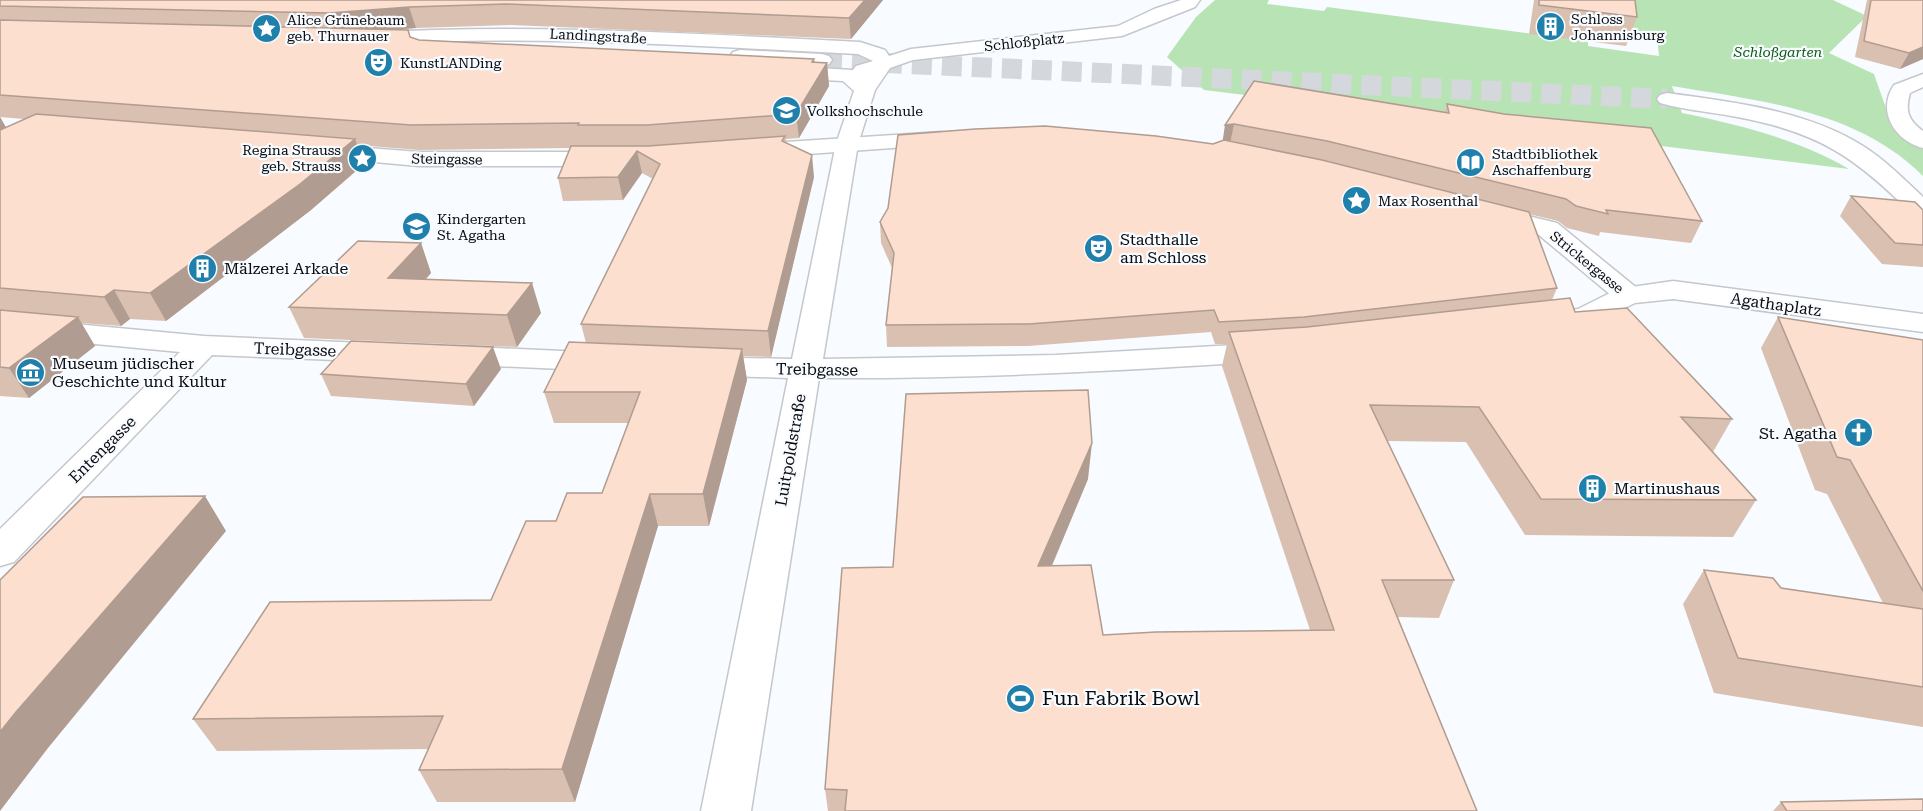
<svg xmlns="http://www.w3.org/2000/svg" width="1923" height="811" font-family="'Roboto Serif',serif">
  <style>
    .green { fill: #b8e4b5 }
    .lines { fill: none; stroke-linecap: round; stroke-linejoin: round }
    .secondary-tunnel { stroke: #d4d7db; stroke-width: 20; stroke-dasharray: 20 10; stroke-linecap: butt }
    .pedestrian-casing { stroke: #c4c7cb; stroke-width: 3 }
    .minor-casing { stroke: #c4c7cb; stroke-width: 3 }
    .secondary-casing { stroke: #c4c7cb; stroke-width: 3 }
    .pedestrian { fill: #fff; fill-rule: evenodd }
    .minor { fill: #fff; fill-rule: evenodd }
    .secondary { fill: #fff; fill-rule: evenodd }
    .wall { fill: #d9c0b1; fill-rule: evenodd }
    .shaded-wall { fill: #b09c90 }
    .building { fill: #fcdfce; stroke: #b09c90; stroke-width: 1.5 }
    .labels { text-anchor: middle; stroke-width: 4.5; stroke-linejoin: round; paint-order: stroke }
    .far-poi-label { font-size: 14px; fill: #0b0c0e; stroke: #f8fbff; text-anchor: start }
    .far-street-label { font-size: 14px; fill: #0b0c0e; stroke: #f8fbff }
    .far-park-label { font-size: 14px; font-style: italic; fill: #0b5c10; stroke: #f8fbff }
    .poi-label { font-size: 16px; fill: #0b0c0e; stroke: #f8fbff; text-anchor: start }
    .street-label { font-size: 16px; fill: #0b0c0e; stroke: #f8fbff }
    .near-poi-label { font-size: 20px; fill: #0b0c0e; stroke: #f8fbff; text-anchor: start }
  </style>
  <rect width="100%" height="100%" fill="#f8fbff"/>
  <path class="green" d="M 1215,0 L 1269,0 L 1267,4 L 1324,11 L 1327,7 L 1588,41 L 1588,46 L 1659,56 L 1657,36 L 1624,32 L 1621,0 L 1833,0 L 1867,16 L 1829,53 L 1874,74 L 1888,114 L 1923,142 L 1923,176 C 1857,110 1760,101 1672,86 L 1682,113 C 1741,125 1796,139 1849,169 L 1204,90 L 1167,57 L 1196,17 Z"/>
  <g class="lines">
    <path class="secondary-tunnel" d="M 822,60 L 1667,99"/>
    <defs>
      <path id="pedestrian" d="M 941,132 L 949,134 L 952,139 L 949,144 L 753,158 L 745,156 L 742,151 L 745,146 L 753,144 Z
        M 316,144 L 419,152 L 612,152 L 620,154 L 624,159 L 620,164 L 612,166 L 419,166 L 308,156 L 305,151 L 308,146 Z
        M 1492,207 L 1557,223 L 1638,289 L 1642,295 L 1638,301 L 1628,304 L 1618,301 L 1539,235 L 1483,220 L 1479,215 L 1483,210 Z"/>
      <path id="minor" d="M 1181,0 L 1200,0 L 1195,7 L 1122,36 L 913,60 L 890,68 L 875,90 L 858,144 L 823,359 L 1056,355 L 1270,343 L 1281,345 L 1285,352 L 1281,359 L 1270,361 C 1120,371 970,379 819,378 L 751,811 L 701,811 L 788,378 L 699,375 L 688,373 L 683,366 L 688,359 L 699,357 L 792,359 L 836,144 L 854,91 L 843,81 L 782,78 L 775,76 L 772,72 L 775,68 L 782,66 L 853,70 L 856,66 L 873,61 L 858,54 C 693,46 529,34 364,45 L 357,43 L 355,39 L 357,35 L 364,33 C 530,23 694,34 860,42 L 885,50 L 889,56 L 911,49 L 1118,26 L 1154,9 Z
        M 1923,74 L 1923,87 L 1910,93 C 1905,111 1908,120 1923,131 L 1923,148 C 1895,141 1876,111 1894,85 Z
        M 1673,281 L 1923,314 L 1923,332 L 1673,299 L 1635,303 L 1594,323 L 1584,326 L 1554,329 L 1544,326 L 1539,320 L 1544,314 L 1578,309 L 1618,289 Z
        M 0,317 L 204,336 L 386,344 L 397,346 L 401,353 L 397,360 L 386,362 L 212,355 L 14,562 L 0,566 L 0,529 L 180,352 L 0,335 Z
        M 453,346 L 605,353 L 616,355 L 621,362 L 616,369 L 605,371 L 453,364 L 442,362 L 438,355 L 442,348 Z"/>
      <path id="secondary" d="M 740,50 L 822,54 L 829,56 L 832,60 L 829,64 L 822,66 L 733,60 L 730,56 L 733,52 Z
        M 1667,93 C 1732,102 1806,110 1863,146 C 1885,160 1904,179 1923,197 L 1923,219 L 1914,216 C 1857,158 1819,132 1737,117 C 1711,112 1685,110 1660,103 L 1657,99 L 1660,95 Z"/>
    </defs>
    <use href="#pedestrian" class="pedestrian-casing"/>
    <use href="#minor" class="minor-casing"/>
    <use href="#secondary" class="secondary-casing"/>
    <use href="#pedestrian" class="pedestrian"/>
    <use href="#minor" class="minor"/>
    <use href="#secondary" class="secondary"/>
  </g>
  <path class="wall" d="M 0,0 L 883,0 L 851,39 L 511,25 L 416,28 L 390,30 L 419,40 L 814,59 L 815,62 L 827,63 L 829,86 L 799,138 L 786,139 L 786,142 L 814,177 L 771,357 L 743,356 L 747,380 L 709,526 L 658,526 L 575,802 L 437,802 L 419,770 L 428,749 L 217,751 L 193,719 L 491,600 L 556,521 L 602,493 L 628,423 L 554,423 L 544,392 L 586,343 L 581,324 L 653,179 L 642,173 L 623,200 L 563,201 L 558,178 L 571,148 L 419,150 L 357,145 L 364,164 L 311,210 L 166,321 L 130,319 L 121,326 L 81,323 L 95,346 L 29,398 L 0,396 ZM 0,117 L 24,119 L 6,128 Z
    M 1534,0 L 1635,0 L 1637,17 L 1626,46 L 1529,34 Z
    M 1867,0 L 1923,0 L 1923,59 L 1900,69 L 1855,57 Z
    M 1254,81 L 1445,112 L 1447,104 L 1702,221 L 1691,243 L 1600,232 L 1599,236 L 1567,228 L 1558,221 L 1529,214 L 1557,288 L 1552,300 L 1575,312 L 1732,419 L 1713,452 L 1756,500 L 1733,537 L 1525,535 L 1466,442 L 1387,441 L 1454,580 L 1439,618 L 1398,617 L 1477,811 L 828,811 L 825,789 L 893,567 L 1088,479 L 1052,566 L 1103,635 L 1310,630 L 1222,366 L 1227,344 L 1215,344 L 1211,332 L 1028,346 L 887,347 L 886,325 L 892,268 L 881,243 L 880,222 L 1213,144 L 1223,141 Z
    M 1851,196 L 1923,210 L 1923,267 L 1882,264 L 1840,216 Z
    M 421,243 L 431,273 L 426,279 L 541,313 L 517,347 L 304,338 L 289,307 Z
    M 1778,317 L 1923,340 L 1923,727 L 1714,693 L 1683,604 L 1704,570 L 1781,588 L 1883,603 L 1827,494 L 1815,490 L 1761,348 Z
    M 501,369 L 474,406 L 331,396 L 321,374 Z
    M 1781,802 L 1923,811 L 1773,811 Z"/>
  <path class="shaded-wall" d="M 865,0 L 883,0 L 851,39 L 849,18 Z
    M 409,7 L 416,28 L 337,34 L 329,13 Z
    M 1923,47 L 1923,59 L 1900,69 L 1909,53 Z
    M 814,59 L 816,81 L 827,63 L 829,86 L 799,138 L 796,114 L 812,62 Z
    M 0,117 L 11,136 L 0,143 Z
    M 1234,124 L 1230,144 L 1222,145 L 1225,125 Z
    M 355,139 L 364,164 L 311,210 L 166,321 L 150,293 Z
    M 637,151 L 642,173 L 623,200 L 618,177 Z
    M 812,155 L 814,177 L 771,357 L 768,331 Z
    M 421,243 L 431,273 L 400,308 L 388,278 Z
    M 532,283 L 541,313 L 517,347 L 507,315 Z
    M 114,290 L 130,319 L 121,326 L 104,297 Z
    M 78,317 L 95,346 L 29,398 L 9,368 Z
    M 493,347 L 501,369 L 474,406 L 466,384 Z
    M 742,349 L 747,380 L 709,526 L 703,494 Z
    M 1092,443 L 1088,479 L 1036,603 L 1038,566 Z
    M 650,494 L 658,526 L 575,802 L 562,769 Z
    M 205,496 L 226,531 L 48,748 L 0,811 L 0,732 L 16,712 Z"/>
  <path class="building" d="M 0,0 L 865,0 L 849,18 L 506,4 L 409,7 L 329,13 L 0,6 Z
    M 1539,0 L 1635,0 L 1637,17 L 1539,5 Z
    M 1871,0 L 1923,0 L 1923,47 L 1909,53 L 1864,41 Z
    M 0,20 L 408,30 L 410,37 L 419,40 L 814,59 L 812,62 L 827,63 L 796,114 L 647,125 L 578,125 L 579,123 L 411,125 L 0,95 Z
    M 1254,81 L 1449,113 L 1447,104 L 1504,114 L 1651,128 L 1702,221 L 1606,210 L 1608,214 L 1576,206 L 1566,199 L 1327,141 L 1234,124 L 1225,125 Z
    M 36,114 L 355,139 L 300,184 L 150,293 L 114,290 L 104,297 L 0,288 L 0,130 Z
    M 1045,126 L 1156,136 L 1213,144 L 1224,140 L 1322,160 L 1529,212 L 1557,288 L 1304,317 L 1219,322 L 1214,310 L 1029,324 L 886,325 L 894,253 L 880,222 L 888,208 L 898,135 L 975,129 Z
    M 785,136 L 782,141 L 812,155 L 768,331 L 581,324 L 660,164 L 637,151 L 618,177 L 558,178 L 571,146 L 648,146 Z
    M 1851,196 L 1915,202 L 1923,210 L 1923,245 L 1895,243 Z
    M 358,241 L 421,243 L 388,278 L 532,283 L 507,315 L 289,307 Z
    M 1570,298 L 1575,312 L 1627,308 L 1732,419 L 1681,417 L 1756,500 L 1541,499 L 1479,407 L 1370,405 L 1454,580 L 1382,580 L 1477,811 L 845,811 L 847,790 L 825,789 L 842,568 L 893,567 L 906,394 L 1088,390 L 1092,443 L 1038,566 L 1091,565 L 1103,635 L 1156,632 L 1334,630 L 1229,332 L 1307,327 Z
    M 0,310 L 78,317 L 9,368 L 0,367 Z
    M 1778,317 L 1923,340 L 1923,591 L 1850,460 L 1837,457 Z
    M 351,341 L 493,347 L 466,384 L 321,374 Z
    M 569,342 L 742,349 L 703,494 L 650,494 L 562,769 L 419,770 L 443,716 L 193,719 L 270,602 L 491,600 L 526,521 L 556,521 L 567,493 L 602,493 L 640,392 L 544,392 Z
    M 205,496 L 16,712 L 0,732 L 0,580 L 83,497 Z
    M 1704,570 L 1773,578 L 1781,588 L 1923,609 L 1923,687 L 1738,658 Z
    M 1923,799 L 1923,811 L 1787,811 L 1781,802 Z"/>
  <defs>
    <symbol id="building-disc" viewBox="-11 -11 22 22"><circle r="9.5" fill="#2080ac" stroke="#f8fbff"/><path d="M-4-6H4V6H1V3H-1V6H-4ZM-2.5-4.3h1.7v1.8h-1.7ZM.8-4.3h1.7v1.8H.8ZM-2.5-1h1.7V.8h-1.7ZM.8-1h1.7V.8H.8Z" fill="#fff"/></symbol>
    <symbol id="sight-disc" viewBox="-11 -11 22 22"><circle r="9.5" fill="#2080ac" stroke="#f8fbff"/><path d="M0-6L1.8-2.2L6-1.7L2.9 1.2L3.7 5.4L0 3.3L-3.7 5.4L-2.9 1.2L-6-1.7L-1.8-2.2Z" fill="#fff"/></symbol>
    <symbol id="theatre-disc" viewBox="-11 -11 22 22"><circle r="9.5" fill="#2080ac" stroke="#f8fbff"/><path d="M-5-5.5Q0-4 5-5.5V0Q5 5 0 6Q-5 5-5 0ZM-3.3-2.5H-1v1.5H-3.3ZM1-2.5H3.3v1.5H1ZM-2.8 1Q0 5.5 2.8 1Z" fill="#fff"/></symbol>
    <symbol id="university-disc" viewBox="-11 -11 22 22"><circle r="9.5" fill="#2080ac" stroke="#f8fbff"/><path d="M0-5L7-2L0 1L-7-2ZM-4 1L0 2.5L4 1V4Q0 6-4 4Z" fill="#fff"/></symbol>
    <symbol id="library-disc" viewBox="-11 -11 22 22"><circle r="9.5" fill="#2080ac" stroke="#f8fbff"/><path d="M-6-4Q-3-5.5-.7-3.5V5Q-3 3-6 4ZM6-4Q3-5.5 .7-3.5V5Q3 3 6 4Z" fill="#fff"/></symbol>
    <symbol id="school-disc" viewBox="-11 -11 22 22"><circle r="9.5" fill="#2080ac" stroke="#f8fbff"/><path d="M0-5L7-2L0 1L-7-2ZM-4 1L0 2.5L4 1V4Q0 6-4 4Z" fill="#fff"/></symbol>
    <symbol id="museum-disc" viewBox="-11 -11 22 22"><circle r="9.5" fill="#2080ac" stroke="#f8fbff"/><path d="M0-6L6-3V-2H-6V-3ZM-5-1h2V3h-2ZM-1-1h2V3h-2ZM3-1h2V3H3ZM-6 4H6V6H-6Z" fill="#fff"/></symbol>
    <symbol id="church-disc" viewBox="-11 -11 22 22"><circle r="9.5" fill="#2080ac" stroke="#f8fbff"/><path d="M-1.2-6h2.4v3.5h3.3v2.4h-3.3V6h-2.4V-.1h-3.3v-2.4h3.3Z" fill="#fff"/></symbol>
    <symbol id="stadium-disc" viewBox="-11 -11 22 22"><circle r="9.5" fill="#2080ac" stroke="#f8fbff"/><path d="M0-5a6.5 5 0 1 0 0 10a6.5 5 0 1 0 0-10ZM-3.5-1.8h7v3.6h-7Z" fill="#fff"/></symbol>
  </defs>
  <g fill-rule="evenodd">
    <use href="#building-disc" x="1534" y="10" width="33" height="33"/>
    <use href="#sight-disc" x="250" y="12" width="33" height="33"/>
    <use href="#theatre-disc" x="362" y="46" width="33" height="33"/>
    <use href="#university-disc" x="770" y="94" width="33" height="33"/>
    <use href="#sight-disc" x="346" y="142" width="33" height="33"/>
    <use href="#library-disc" x="1454" y="146" width="33" height="33"/>
    <use href="#sight-disc" x="1340" y="184" width="33" height="33"/>
    <use href="#school-disc" x="400" y="210" width="33" height="33"/>
    <use href="#theatre-disc" x="1082" y="232" width="33" height="33"/>
    <use href="#building-disc" x="186" y="252" width="33" height="33"/>
    <use href="#museum-disc" x="14" y="356" width="33" height="33"/>
    <use href="#church-disc" x="1842" y="416" width="33" height="33"/>
    <use href="#building-disc" x="1576" y="472" width="33" height="33"/>
    <use href="#stadium-disc" x="1004" y="682" width="33" height="33"/>
  </g>
  <g class="labels">
    <g class="far-poi-label">
      <text x="1571" y="24">Schloss<tspan x="1571" dy="16">Johannisburg</tspan></text>
      <text x="287" y="25">Alice Grünebaum<tspan x="287" dy="16">geb. Thurnauer</tspan></text>
      <text x="400" y="68">KunstLANDing</text>
      <text x="807" y="116">Volkshochschule</text>
      <text x="341" y="155" text-anchor="end">Regina Strauss<tspan x="341" dy="16">geb. Strauss</tspan></text>
      <text x="1492" y="159">Stadtbibliothek<tspan x="1492" dy="16">Aschaffenburg</tspan></text>
      <text x="1378" y="206">Max Rosenthal</text>
      <text x="437" y="224">Kindergarten<tspan x="437" dy="16">St. Agatha</tspan></text>
    </g>
    <g class="far-street-label">
      <text transform="translate(598 36) rotate(3)" y="5">Landingstraße</text>
      <text transform="translate(1024 42) rotate(-6)" y="5">Schloßplatz</text>
      <text transform="translate(447 159) rotate(1)" y="5">Steingasse</text>
      <text transform="translate(1587 262) rotate(39)" y="5">Strickergasse</text>
    </g>
    <g class="far-park-label">
      <text x="1778" y="57">Schloßgarten</text>
    </g>
    <g class="poi-label">
      <text x="1120" y="245">Stadthalle<tspan x="1120" dy="18">am Schloss</tspan></text>
      <text x="224" y="274">Mälzerei Arkade</text>
      <text x="52" y="369">Museum jüdischer<tspan x="52" dy="18">Geschichte und Kultur</tspan></text>
      <text x="1837" y="439" text-anchor="end">St. Agatha</text>
      <text x="1614" y="494">Martinushaus</text>
    </g>
    <g class="street-label">
      <text transform="translate(1776 304) rotate(8)" y="6">Agathaplatz</text>
      <text transform="translate(295 349) rotate(2)" y="6">Treibgasse</text>
      <text transform="translate(817 369) rotate(1)" y="6">Treibgasse</text>
      <text transform="translate(102 449) rotate(-45)" y="6">Entengasse</text>
      <text transform="translate(790 450) rotate(-80)" y="6">Luitpoldstraße</text>
    </g>
    <g class="near-poi-label">
      <text x="1042" y="705">Fun Fabrik Bowl</text>
    </g>
  </g>
</svg>
